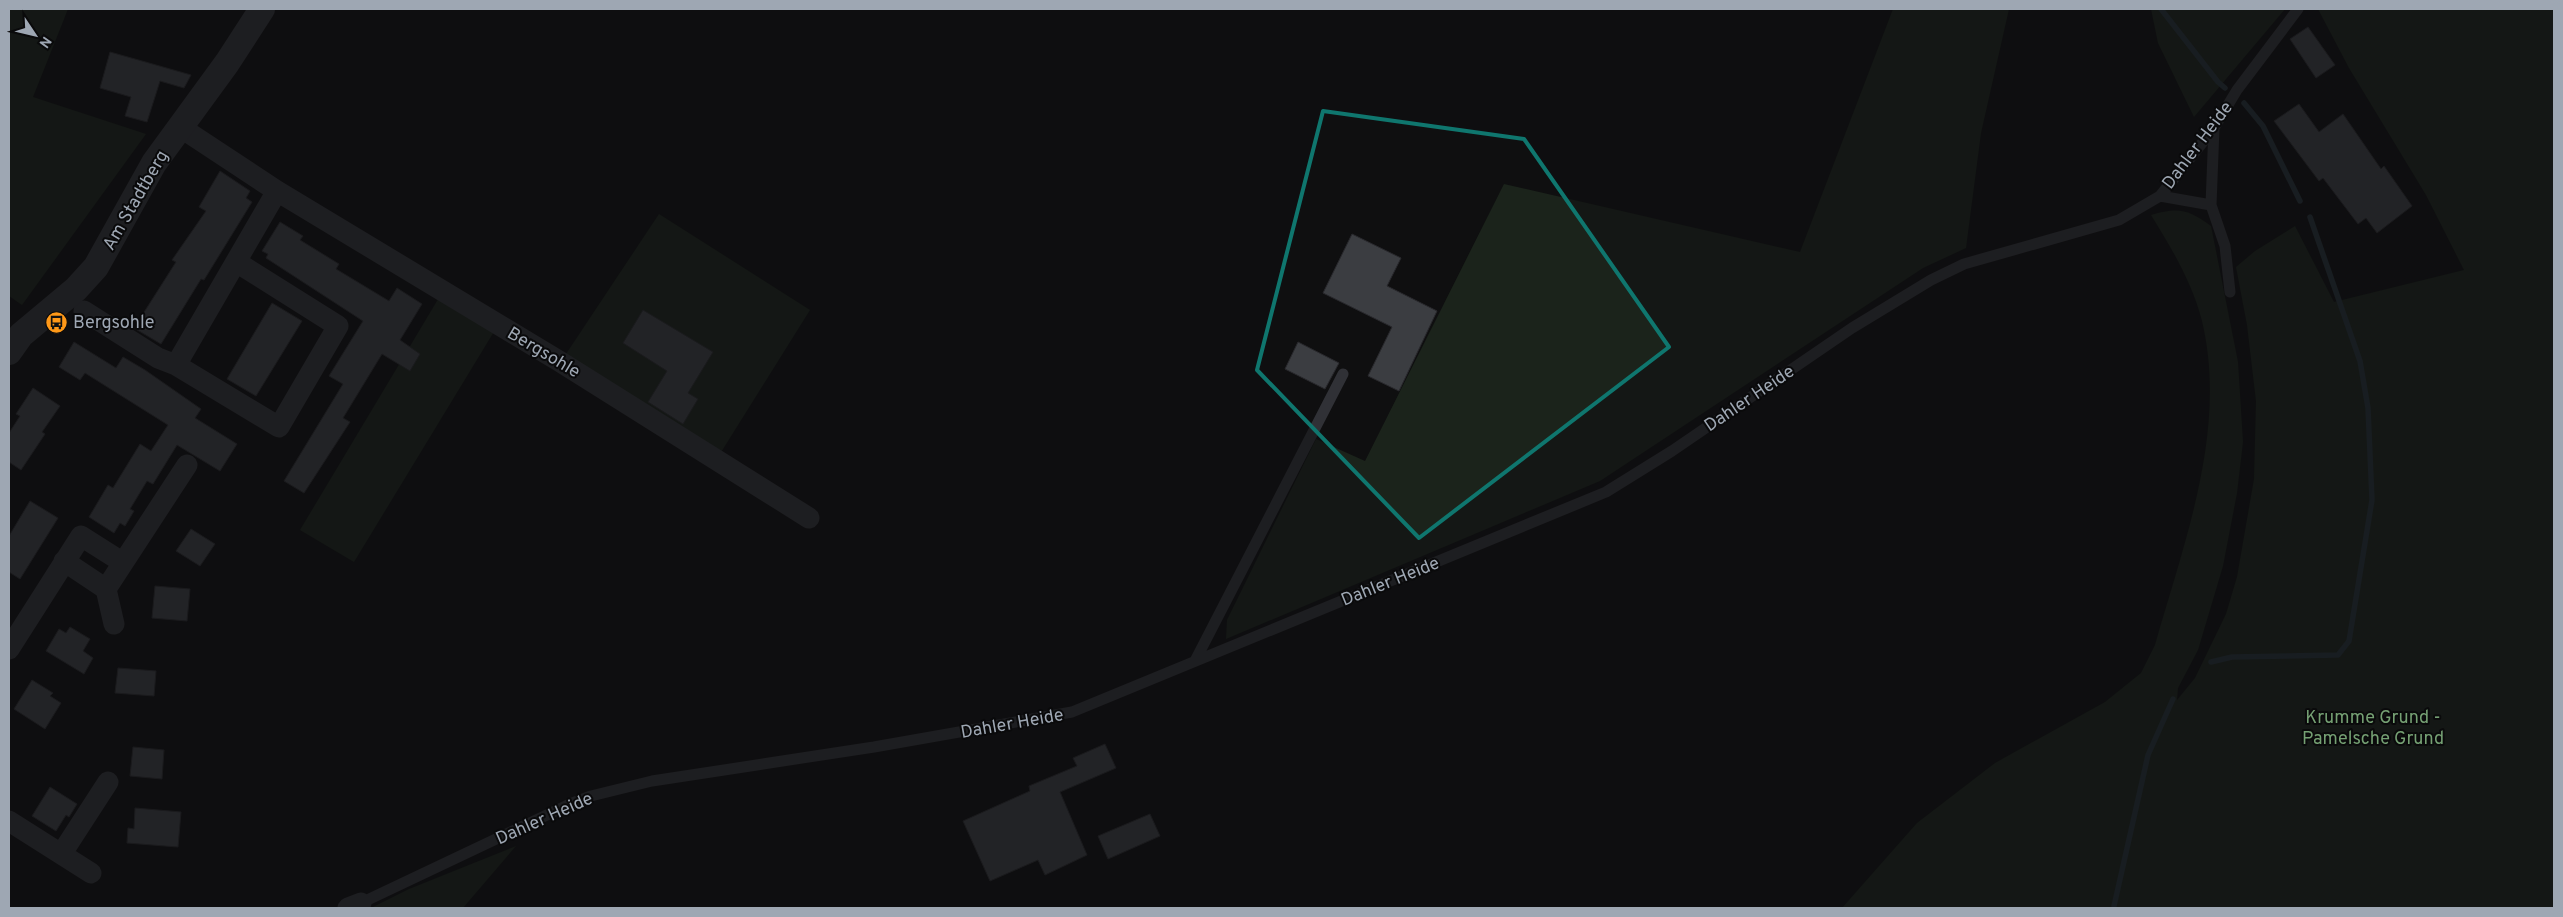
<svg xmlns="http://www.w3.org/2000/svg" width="2563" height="917" font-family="Overpass,sans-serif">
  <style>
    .green { fill: #1b231b }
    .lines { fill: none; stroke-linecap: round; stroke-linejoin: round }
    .stream { stroke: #252f35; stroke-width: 5.5 }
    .building { fill: #3b3d41; stroke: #29292d }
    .service { stroke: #303136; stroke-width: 11 }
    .minor { stroke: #303136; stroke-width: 21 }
    .tertiary { stroke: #303136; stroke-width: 26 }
    .marked { fill: none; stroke: #0f766e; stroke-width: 4; stroke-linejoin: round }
    .labels { text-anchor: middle; stroke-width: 4; stroke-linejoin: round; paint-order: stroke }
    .street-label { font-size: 18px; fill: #9ea7b3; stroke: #0a0a0b }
    .poi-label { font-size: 18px; fill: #9ea7b3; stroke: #0a0a0b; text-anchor: start }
    .park-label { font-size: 18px; fill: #75a073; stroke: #0a0a0b }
  </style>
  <rect width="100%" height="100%" fill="#0f0f10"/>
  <path class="green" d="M 9,9 L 68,9 L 33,97 L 146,134 L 22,305 L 9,296 Z
    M 1893,9 L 2009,9 L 1981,133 L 1966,248 L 1923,268 L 1600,481 L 1226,639 L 1227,620 L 1316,439 L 1365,461 L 1504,184 L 1800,252 Z
    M 2151,9 L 2285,9 L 2194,117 L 2158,43 Z
    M 2318,9 L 2554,9 L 2554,908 L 1842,908 L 1917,823 L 1995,763 L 2105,702 L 2141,673 L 2155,645 C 2184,542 2228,430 2202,321 C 2192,282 2172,249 2151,215 C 2178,207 2188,209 2211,226 L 2238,362 L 2243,442 L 2237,493 L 2223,566 L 2198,650 L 2178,688 L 2177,700 L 2195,678 L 2226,614 L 2237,577 L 2254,479 L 2256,401 L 2247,325 L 2236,267 L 2255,251 L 2295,226 L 2334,302 L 2464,270 L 2426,195 L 2349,68 Z
    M 659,214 L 810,310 L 718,457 L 564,357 Z
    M 440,296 L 495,330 L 354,562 L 300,530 Z
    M 516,846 L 463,908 L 371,908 L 409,889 Z"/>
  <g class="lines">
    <path class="stream" d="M 2161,9 L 2218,82 L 2225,88
      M 2244,103 L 2263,126 L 2300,201
      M 2211,662 L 2232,657 L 2338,655 L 2349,641 L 2372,500 L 2368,408 L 2360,361 L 2310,217
      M 2114,906 L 2148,755 L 2173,699"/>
  </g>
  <path class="building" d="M 2308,27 L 2335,65 L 2316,78 L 2290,39 Z
    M 110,52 L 142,61 L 191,75 L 184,88 L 160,81 L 147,122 L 125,116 L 131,97 L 100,88 Z
    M 2299,104 L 2319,132 L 2343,114 L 2381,169 L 2384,166 L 2412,206 L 2377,233 L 2366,218 L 2358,224 L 2323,178 L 2319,181 L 2274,121 Z
    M 220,171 L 250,191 L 246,198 L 252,202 L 204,280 L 201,279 L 161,344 L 134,328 L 176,262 L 172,260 L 206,211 L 199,207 Z
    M 280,222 L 303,236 L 300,240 L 339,264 L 336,269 L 389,301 L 397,288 L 422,304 L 400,340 L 420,354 L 410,371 L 382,354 L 343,418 L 350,422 L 304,493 L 284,481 L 343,384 L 329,376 L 363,321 L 266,258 L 268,254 L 262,251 Z
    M 1352,234 L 1401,258 L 1387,286 L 1437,311 L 1399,391 L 1368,376 L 1392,327 L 1323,293 Z
    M 272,303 L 302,321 L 256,396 L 227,379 Z
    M 643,310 L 713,352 L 688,393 L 698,399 L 683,424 L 648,402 L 667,371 L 623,343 Z
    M 74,342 L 116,368 L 123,357 L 145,370 L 201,409 L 195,418 L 237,444 L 220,471 L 177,445 L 153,484 L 147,481 L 130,509 L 134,511 L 125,526 L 120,523 L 114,533 L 89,517 L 108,485 L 113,488 L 140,444 L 151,451 L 168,425 L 85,373 L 80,380 L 59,367 Z
    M 1298,342 L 1339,363 L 1325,389 L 1285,369 Z
    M 33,388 L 60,406 L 42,432 L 45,434 L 21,470 L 9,462 L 9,433 L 20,416 L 16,414 Z
    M 30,501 L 58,518 L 20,579 L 9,572 L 9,536 Z
    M 191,529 L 215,544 L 200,566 L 176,551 Z
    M 155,586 L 190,589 L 187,621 L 152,618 Z
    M 70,627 L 90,639 L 83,651 L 93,658 L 84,674 L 46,651 L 59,629 L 66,633 Z
    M 118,668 L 156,671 L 154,696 L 115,693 Z
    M 32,680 L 53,693 L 50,696 L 61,703 L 45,729 L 14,709 Z
    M 1105,744 L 1116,768 L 1060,792 L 1087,855 L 1045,875 L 1038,860 L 990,881 L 963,821 L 1030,791 L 1029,786 L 1077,766 L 1073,758 Z
    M 133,747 L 164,750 L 162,779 L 130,776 Z
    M 50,787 L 77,804 L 69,817 L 66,815 L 56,831 L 32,816 Z
    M 135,808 L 181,812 L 178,847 L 127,843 L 128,828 L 134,829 Z
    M 1150,814 L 1160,836 L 1108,859 L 1098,836 Z"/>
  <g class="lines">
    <path class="service" d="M 2160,196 L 2211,205 L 2225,246 L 2230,292
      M 2211,205 L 2214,128
      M 1195,661 L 1343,374
      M 361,903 L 570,804 L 591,796 L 652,781 L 874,747 L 1072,712 L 1606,492 L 1672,451 L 1852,328 L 1931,280 L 1964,264 L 2119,220 L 2160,196 L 2214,128 L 2237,90 L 2298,9"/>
    <path class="minor" d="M 180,127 L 277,191 L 559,361 L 809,518
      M 238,263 L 338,326 L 279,427 L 176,365 L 277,191
      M 84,311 L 158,358 L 176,365
      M 64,561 L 106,589 L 187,465
      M 106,589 L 114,624
      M 9,649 L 81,536 L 122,562
      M 9,821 L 91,873
      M 62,853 L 108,782
      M 348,908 L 361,903"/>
    <path class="tertiary" d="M 9,352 L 21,335 L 76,289 L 96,267 L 154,163 L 227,63 L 262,9"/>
  </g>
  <path d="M0 0H2563V917H0ZM 1323,111 L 1524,139 L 1669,347 L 1419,538 L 1257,370 Z" fill="#0f0f10" fill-opacity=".55" fill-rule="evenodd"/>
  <path class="marked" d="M 1323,111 L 1524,139 L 1669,347 L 1419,538 L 1257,370 Z"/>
  <defs>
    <symbol id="bus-disc" viewBox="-11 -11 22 22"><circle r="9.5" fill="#ff9918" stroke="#0a0a0b"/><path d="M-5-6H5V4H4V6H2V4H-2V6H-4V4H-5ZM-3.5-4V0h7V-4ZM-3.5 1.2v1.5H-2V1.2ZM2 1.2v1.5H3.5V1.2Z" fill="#111"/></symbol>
  </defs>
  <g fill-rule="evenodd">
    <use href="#bus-disc" x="44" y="310" width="25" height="25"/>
  </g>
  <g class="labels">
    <g class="street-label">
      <text transform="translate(2197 145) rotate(-53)" y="6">Dahler Heide</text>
      <text transform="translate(135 200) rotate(-60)" y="6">Am Stadtberg</text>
      <text transform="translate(544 352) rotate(31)" y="6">Bergsohle</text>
      <text transform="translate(1749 398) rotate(-34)" y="6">Dahler Heide</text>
      <text transform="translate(1390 581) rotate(-22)" y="6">Dahler Heide</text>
      <text transform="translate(1012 723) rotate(-10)" y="6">Dahler Heide</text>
      <text transform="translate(544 818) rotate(-24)" y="6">Dahler Heide</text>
    </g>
    <g class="poi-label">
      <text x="73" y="328">Bergsohle</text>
    </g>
    <g class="park-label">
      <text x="2373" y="723">Krumme Grund -<tspan x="2373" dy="21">Pamelsche Grund</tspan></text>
    </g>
  </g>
  <rect width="2563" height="917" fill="none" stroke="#9ea7b3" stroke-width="20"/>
  <g transform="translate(35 35) rotate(125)" stroke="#0a0a0b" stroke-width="4" paint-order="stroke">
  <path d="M0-4L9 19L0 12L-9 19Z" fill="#9ea7b3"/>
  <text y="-8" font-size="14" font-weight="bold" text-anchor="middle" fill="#9ea7b3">N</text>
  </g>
</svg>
